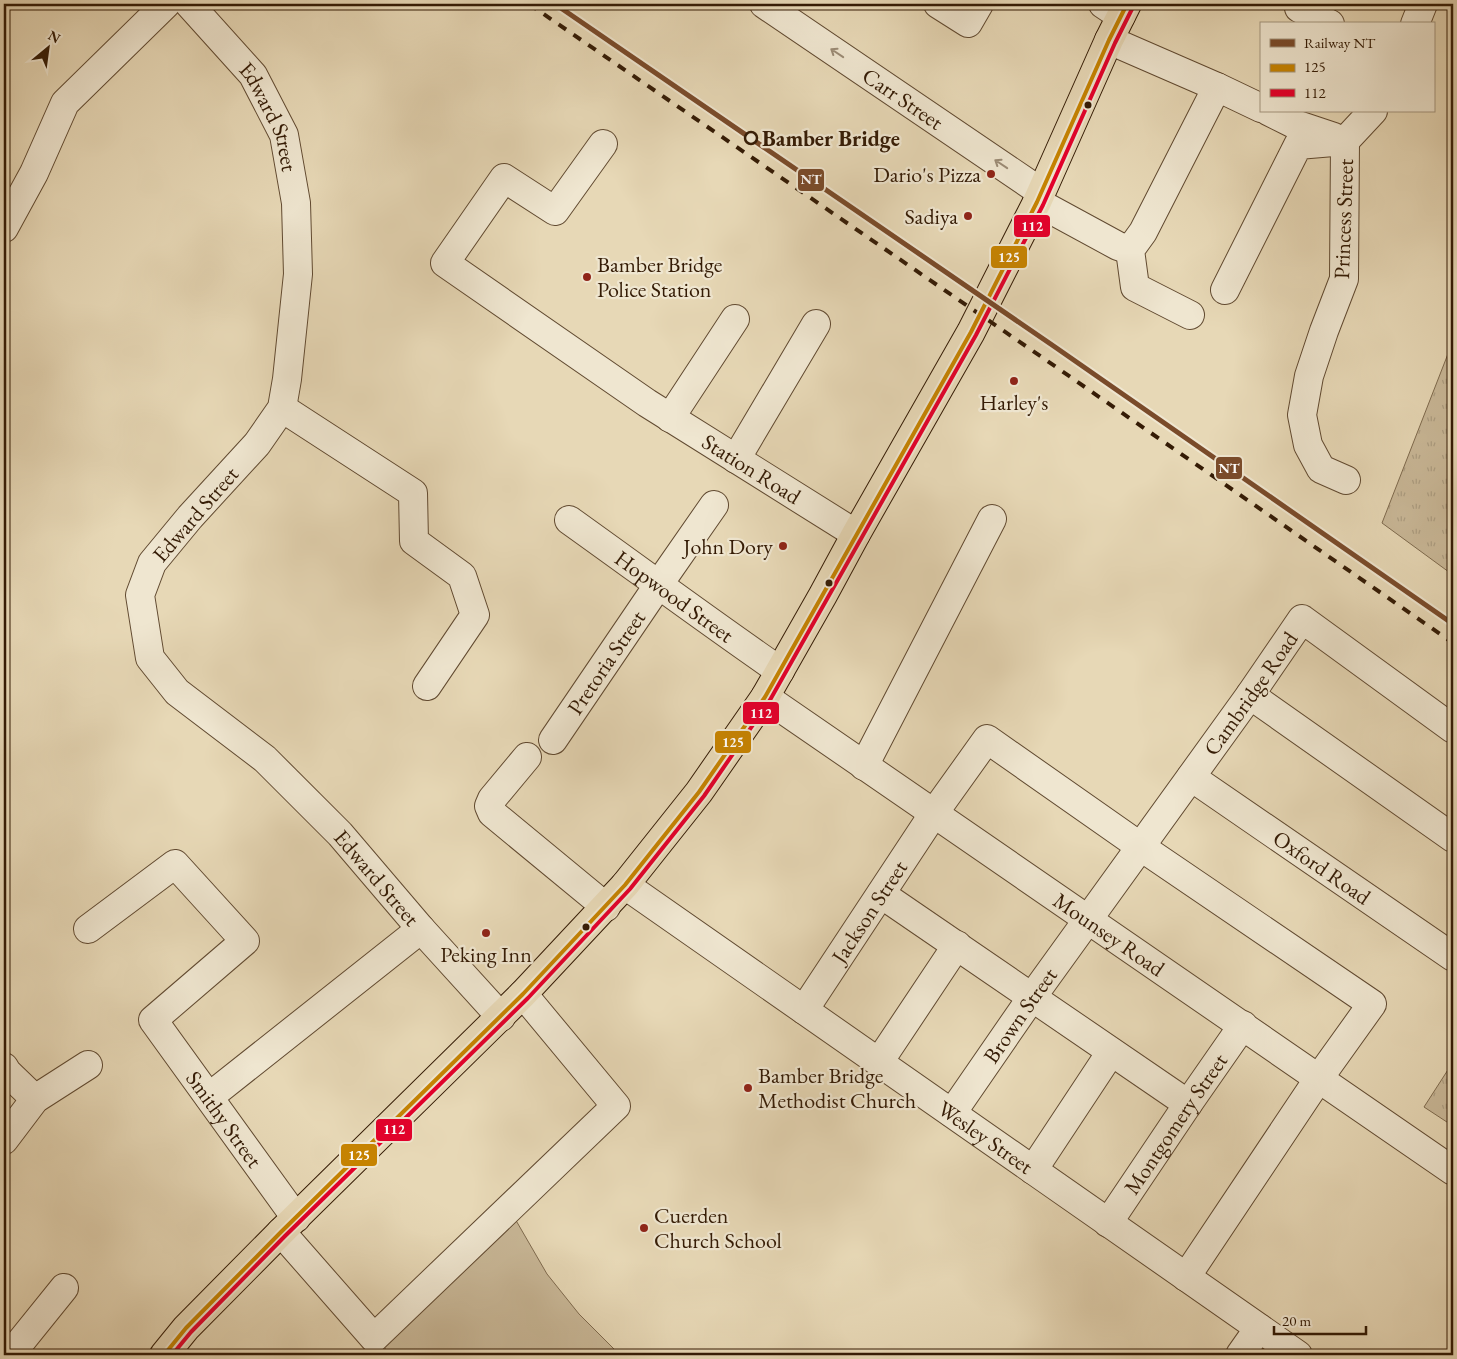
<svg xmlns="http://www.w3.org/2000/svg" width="1457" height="1359" font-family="'EB Garamond',serif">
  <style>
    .grass { fill: #c9b898; stroke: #7e6a4e }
    .park { fill: url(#park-tufts); stroke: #7e6a4e }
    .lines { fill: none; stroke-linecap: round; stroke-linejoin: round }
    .minor-casing { stroke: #614a31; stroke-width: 30 }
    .major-casing { stroke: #341b05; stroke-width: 30 }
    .minor { stroke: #efe6d0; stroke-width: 28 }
    .major { stroke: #e7d8b6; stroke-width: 28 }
    .rail { stroke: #341b05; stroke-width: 4; stroke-dasharray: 9 9; stroke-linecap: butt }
    .bus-1-casing { stroke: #efe6d0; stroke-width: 8 }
    .bus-2-casing { stroke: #efe6d0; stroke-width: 8 }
    .bus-1 { stroke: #c68301; stroke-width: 4 }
    .bus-2 { stroke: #e4002b; stroke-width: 4 }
    .rail-1-casing { stroke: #efe6d0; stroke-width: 9 }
    .rail-1 { stroke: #7a4b2a; stroke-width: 5 }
    .oneway { stroke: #9b8b75 }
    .bus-dot { fill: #341b05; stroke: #efe6d0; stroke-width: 2 }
    .stop-dot { fill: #efe6d0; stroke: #341b05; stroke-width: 2.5 }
    .poi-dot { fill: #8f2418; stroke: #efe6d0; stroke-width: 2 }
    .labels { text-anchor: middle; stroke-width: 4.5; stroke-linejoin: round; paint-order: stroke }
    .street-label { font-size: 22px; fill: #341b05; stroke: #efe6d0 }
    .stop-label { font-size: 22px; font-weight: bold; fill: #341b05; stroke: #efe6d0; text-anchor: start }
    .poi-label { font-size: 22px; fill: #341b05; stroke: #efe6d0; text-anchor: end }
    .line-badge { stroke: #efe6d0; stroke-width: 2 }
    .badge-label { font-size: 14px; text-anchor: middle; font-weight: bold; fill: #fff }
  </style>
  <defs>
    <pattern id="park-tufts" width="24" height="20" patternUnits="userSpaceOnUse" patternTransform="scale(1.25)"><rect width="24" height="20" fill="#c9b898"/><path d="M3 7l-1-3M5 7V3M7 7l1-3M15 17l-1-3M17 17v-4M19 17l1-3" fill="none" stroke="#ad9e82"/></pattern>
  </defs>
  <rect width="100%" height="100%" fill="#e7d8b6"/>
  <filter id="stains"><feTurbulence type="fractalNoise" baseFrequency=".004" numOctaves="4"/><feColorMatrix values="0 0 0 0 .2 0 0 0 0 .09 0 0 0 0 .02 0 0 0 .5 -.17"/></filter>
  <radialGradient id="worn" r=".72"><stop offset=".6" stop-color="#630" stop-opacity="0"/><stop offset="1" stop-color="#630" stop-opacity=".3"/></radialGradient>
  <path class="grass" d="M 514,1217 L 547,1274 L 579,1314 L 620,1355 L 391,1355 L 383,1346 Z"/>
  <path class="park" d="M 1453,341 L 1453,575 L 1382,523 Z
    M 1453,1062 L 1453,1126 L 1424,1107 Z"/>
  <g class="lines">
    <defs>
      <g id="minor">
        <path id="s1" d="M 189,4 L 253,75 L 284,135 L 296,203 L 298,274 L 287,379 L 282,408 L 257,444 L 190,517 L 152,563 L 140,595 L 150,658 L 177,692 L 265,759 L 340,834 L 421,929 L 501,1017"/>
        <path id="s2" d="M 764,4 L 1041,192"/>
        <path d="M 938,4 L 968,23 L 979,4"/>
        <path d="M 1103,4 L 1121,16"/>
        <path d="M 1301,4 L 1299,8 L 1330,24"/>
        <path d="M 1415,24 L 1423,4"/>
        <path d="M 1109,40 L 1217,87 L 1261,108"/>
        <path d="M 1268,111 L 1292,123 L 1334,137"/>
        <path d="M 1345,141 L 1344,279 L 1324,331 L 1309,376 L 1302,415 L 1308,445 L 1321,469 L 1346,480"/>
        <path d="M 1345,141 L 1373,111"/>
        <path id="s3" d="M 603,144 L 555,211 L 504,178 L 445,263 L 647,403 L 856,534"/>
        <path d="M 1037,202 L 1118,246 L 1130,250"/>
        <path d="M 4,228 L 34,173 L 65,103 L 166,4"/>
        <path d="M 1225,290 L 1298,145 L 1345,141"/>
        <path d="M 1190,315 L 1135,287 L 1130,250 L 1143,232 L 1217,87"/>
        <path d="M 282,408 L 413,493 L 414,541 L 462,576 L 475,615 L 427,686"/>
        <path d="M 670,418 L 735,319"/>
        <path d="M 736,459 L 816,324"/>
        <path id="s4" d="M 569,520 C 639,570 709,622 780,671"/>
        <path d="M 1250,695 L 1453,838"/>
        <path id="s5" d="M 765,697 L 1453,1171"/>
        <path id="s6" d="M 553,740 L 659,584 L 714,505"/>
        <path d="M 527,757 L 492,799 L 489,806 L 492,813 L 606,907"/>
        <path d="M 864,766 L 992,519"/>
        <path id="s7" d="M 1191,777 L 1453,957"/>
        <path id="s8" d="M 625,885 L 1298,1355"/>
        <path d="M 881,894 L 1188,1104"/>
        <path id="s9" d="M 88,929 L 175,864 L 245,941 L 153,1020 L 296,1218"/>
        <path id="s10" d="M 804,1010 L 934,813 L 987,739 L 1141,847 L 1372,1004 L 1319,1078 L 1186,1277"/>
        <path d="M 879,1062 L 957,945"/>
        <path d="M 4,1067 L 7,1072 L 35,1099"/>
        <path d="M 209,1097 L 421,929"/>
        <path id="s11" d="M 952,1113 L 1032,997 L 1250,695 L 1302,619 L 1453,729"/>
        <path d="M 4,1140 L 35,1099 L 88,1065"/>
        <path d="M 1033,1170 L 1111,1052"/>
        <path id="s12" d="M 1108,1223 L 1188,1104 L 1243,1025"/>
        <path d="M 281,1232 L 374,1338 L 616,1106 L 523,994"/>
        <path d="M 10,1355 L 64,1288"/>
        <path d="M 1240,1355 L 1259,1328"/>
      </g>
      <path id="major" d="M 164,1355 L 186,1328 L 281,1232 L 523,994 L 625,885 L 699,792 L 765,697 L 823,595 L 856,534 L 971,332 L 1037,202 L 1109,40 L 1127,4"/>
    </defs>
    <use href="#minor" class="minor-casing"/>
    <use href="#major" class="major-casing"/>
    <use href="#minor" class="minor"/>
    <use href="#major" class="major"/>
    <path class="rail" d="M 529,4 L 1046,360 L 1453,643"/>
    <defs>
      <path id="bus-1" d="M 164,1355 L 186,1328 L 281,1232 L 523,994 L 625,885 L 699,792 L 765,697 L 971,332 L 1037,202 L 1109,40 L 1127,4"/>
      <path id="bus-2" d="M 172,1355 L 191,1332 L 285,1236 L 528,998 L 630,889 L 704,796 L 770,700 L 976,335 L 1043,205 L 1115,43 L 1133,7"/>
    </defs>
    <use href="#bus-1" class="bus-1-casing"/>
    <use href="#bus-2" class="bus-2-casing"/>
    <use href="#bus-1" class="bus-1"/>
    <use href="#bus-2" class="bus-2"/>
    <defs>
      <path id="rail-1" d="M 555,4 L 1055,347 L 1453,624"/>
    </defs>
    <use href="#rail-1" class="rail-1-casing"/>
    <use href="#rail-1" class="rail-1"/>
  </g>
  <defs><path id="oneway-shaft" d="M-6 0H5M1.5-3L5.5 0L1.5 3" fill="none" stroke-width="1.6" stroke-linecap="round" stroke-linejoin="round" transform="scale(1.25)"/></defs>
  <g class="oneway">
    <use href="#oneway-shaft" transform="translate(837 53) rotate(-146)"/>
    <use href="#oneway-shaft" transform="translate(1001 164) rotate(-146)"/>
  </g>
  <g class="bus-dot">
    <circle cx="1088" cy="105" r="4.5"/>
    <circle cx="829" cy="583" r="4.5"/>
    <circle cx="586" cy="927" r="4.5"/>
  </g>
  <circle class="stop-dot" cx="751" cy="138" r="6"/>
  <g class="poi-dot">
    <circle cx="991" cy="174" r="5"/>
    <circle cx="968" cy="216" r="5"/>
    <circle cx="587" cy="277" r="5"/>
    <circle cx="1014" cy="381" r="5"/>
    <circle cx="783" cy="546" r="5"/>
    <circle cx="486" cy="933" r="5"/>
    <circle cx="748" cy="1088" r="5"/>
    <circle cx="644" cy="1228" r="5"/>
  </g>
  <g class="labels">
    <g class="street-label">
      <text dy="8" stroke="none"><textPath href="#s2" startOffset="168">Carr Street</textPath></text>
      <text dy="8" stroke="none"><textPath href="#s1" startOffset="141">Edward Street</textPath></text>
      <text transform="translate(1343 219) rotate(-88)" y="8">Princess Street</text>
      <text dy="8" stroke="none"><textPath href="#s3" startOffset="616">Station Road</textPath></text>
      <text transform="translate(195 514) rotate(-49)" y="8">Edward Street</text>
      <text dy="8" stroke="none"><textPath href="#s4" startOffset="130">Hopwood Street</textPath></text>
      <text dy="8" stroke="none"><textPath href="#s6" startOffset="94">Pretoria Street</textPath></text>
      <text dy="8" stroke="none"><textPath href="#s11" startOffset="515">Cambridge Road</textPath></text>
      <text dy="8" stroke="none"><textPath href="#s7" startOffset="159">Oxford Road</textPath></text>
      <text dy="8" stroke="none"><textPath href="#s1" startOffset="1056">Edward Street</textPath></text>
      <text dy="8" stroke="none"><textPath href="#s10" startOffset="118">Jackson Street</textPath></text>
      <text dy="8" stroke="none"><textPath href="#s5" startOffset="418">Mounsey Road</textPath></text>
      <text dy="8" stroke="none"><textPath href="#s11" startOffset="119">Brown Street</textPath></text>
      <text dy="8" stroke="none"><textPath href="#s9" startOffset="456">Smithy Street</textPath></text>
      <text dy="8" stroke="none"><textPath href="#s12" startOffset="120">Montgomery Street</textPath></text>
      <text dy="8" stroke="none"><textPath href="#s8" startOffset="440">Wesley Street</textPath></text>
    </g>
    <g class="stop-label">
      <text x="762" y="146">Bamber Bridge</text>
    </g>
    <g class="poi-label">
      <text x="981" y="182">Dario's Pizza</text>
      <text x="958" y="224">Sadiya</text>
      <text x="597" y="272" text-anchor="start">Bamber Bridge<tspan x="597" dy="25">Police Station</tspan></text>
      <text x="1014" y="410" text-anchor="middle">Harley's</text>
      <text x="773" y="554">John Dory</text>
      <text x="486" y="962" text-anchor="middle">Peking Inn</text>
      <text x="758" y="1083" text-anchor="start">Bamber Bridge<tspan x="758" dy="25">Methodist Church</tspan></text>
      <text x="654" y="1223" text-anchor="start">Cuerden<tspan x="654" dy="25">Church School</tspan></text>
    </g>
  </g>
  <g class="line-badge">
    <rect x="797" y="168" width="28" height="24" rx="5" fill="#7a4b2a"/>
    <rect x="1013" y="214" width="38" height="24" rx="5" fill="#e4002b"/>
    <rect x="990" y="245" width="38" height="24" rx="5" fill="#c68301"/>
    <rect x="1215" y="456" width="28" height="24" rx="5" fill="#7a4b2a"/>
    <rect x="742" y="701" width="38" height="24" rx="5" fill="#e4002b"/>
    <rect x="714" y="730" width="38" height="24" rx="5" fill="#c68301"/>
    <rect x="375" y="1118" width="38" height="24" rx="5" fill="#e4002b"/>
    <rect x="340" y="1143" width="38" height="24" rx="5" fill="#c68301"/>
  </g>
  <g class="badge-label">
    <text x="811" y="184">NT</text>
    <text x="1032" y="231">112</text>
    <text x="1009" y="262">125</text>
    <text x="1229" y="473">NT</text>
    <text x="761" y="718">112</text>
    <text x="733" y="747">125</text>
    <text x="394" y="1134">112</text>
    <text x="359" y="1160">125</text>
  </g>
  <rect width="1457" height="1359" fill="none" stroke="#e7d8b6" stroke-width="20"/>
  <rect x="5" y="5" width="1447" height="1349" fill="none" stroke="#341b05" stroke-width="2.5"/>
  <rect x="10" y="10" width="1437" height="1339" fill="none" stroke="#341b05"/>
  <rect x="1260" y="22" width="175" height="90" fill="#efe6d0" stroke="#a4957f"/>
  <rect x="1270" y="39" width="25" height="8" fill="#7a4b2a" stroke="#a4957f"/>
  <text x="1304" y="48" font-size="15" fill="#341b05">Railway NT</text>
  <rect x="1270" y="64" width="25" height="8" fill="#c68301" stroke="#a4957f"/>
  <text x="1304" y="72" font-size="15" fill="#341b05">125</text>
  <rect x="1270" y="89" width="25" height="8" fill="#e4002b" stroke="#a4957f"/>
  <text x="1304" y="98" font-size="15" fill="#341b05">112</text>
  <g transform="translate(48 48) rotate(29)" stroke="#efe6d0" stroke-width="4" paint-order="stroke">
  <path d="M0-4L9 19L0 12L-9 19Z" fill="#341b05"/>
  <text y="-8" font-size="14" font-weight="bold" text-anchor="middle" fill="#341b05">N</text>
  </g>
  <path d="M1274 1326v8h92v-8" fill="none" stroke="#341b05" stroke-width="2.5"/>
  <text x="1282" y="1326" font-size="15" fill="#341b05" stroke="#efe6d0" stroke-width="4" paint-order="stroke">20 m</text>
  <rect width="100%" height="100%" filter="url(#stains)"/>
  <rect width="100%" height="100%" fill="url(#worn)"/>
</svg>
